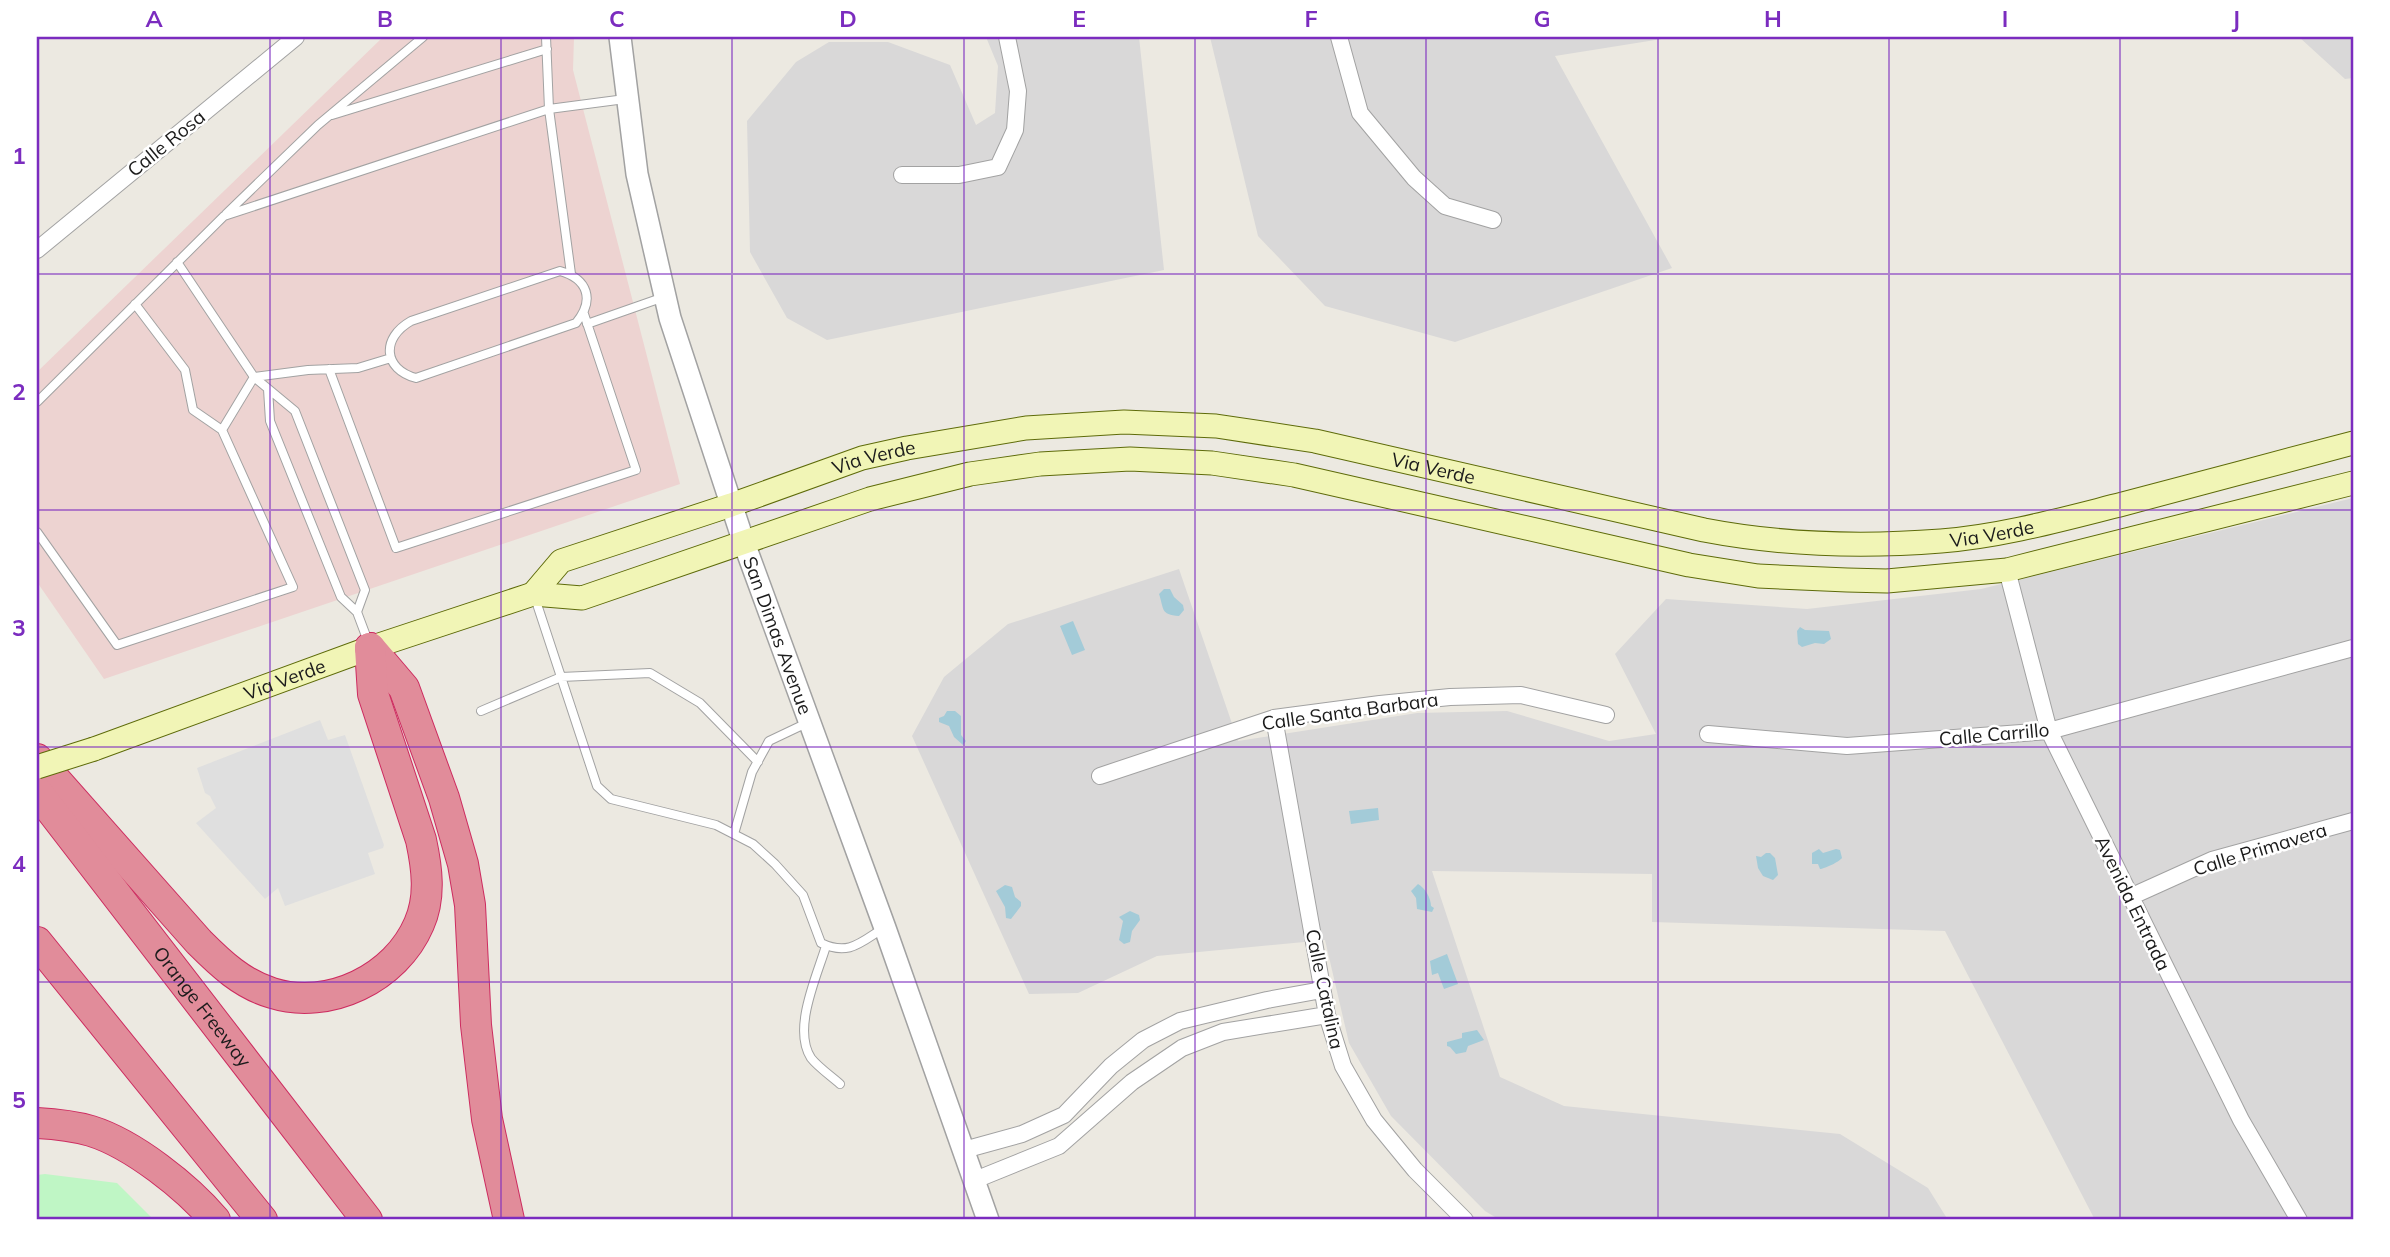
<svg xmlns="http://www.w3.org/2000/svg" width="2390" height="1257" font-family="Mulish,sans-serif">
  <style>
    .residential { fill: #d9d8d8 }
    .commercial { fill: #edd3d1 }
    .park { fill: #bff6c5 }
    .parking { fill: #dfdfdf }
    .water { fill: #a3cbd8 }
    .lines { fill: none; stroke-linecap: round; stroke-linejoin: round }
    .service-casing { stroke: #a2a2a2; stroke-width: 10 }
    .minor-casing { stroke: #a2a2a2; stroke-width: 18 }
    .tertiary-casing { stroke: #a2a2a2; stroke-width: 24 }
    .secondary-casing { stroke: #5e6b0a; stroke-width: 25 }
    .motorway-casing { stroke: #cd2c60; stroke-width: 32 }
    .service { stroke: #fff; stroke-width: 8 }
    .minor { stroke: #fff; stroke-width: 16 }
    .tertiary { stroke: #fff; stroke-width: 21 }
    .secondary { stroke: #f1f5b6; stroke-width: 23 }
    .motorway { stroke: #e18c9a; stroke-width: 30 }
    .secondary-bridge-casing { stroke: #5e6b0a; stroke-width: 25; stroke-linecap: butt }
    .secondary-bridge { stroke: #f1f5b6; stroke-width: 23 }
    .grid { fill: none; stroke: #7b2cbf; stroke-width: 2; stroke-opacity: 0.55 }
    .labels { text-anchor: middle; stroke-width: 5; stroke-linejoin: round; paint-order: stroke }
    .street-label { font-size: 19px; fill: #1b1b1b; stroke: #fff }
    .neatline { fill: none; stroke: #7b2cbf; stroke-width: 2.5 }
    .grid-label { font-size: 23px; text-anchor: middle; font-weight: bold; fill: #7b2cbf }
  </style>
  <rect width="100%" height="100%" fill="#ece9e1"/>
  <path class="residential" d="M 986,37 L 1139,37 L 1164,270 L 827,340 L 787,318 L 750,252 L 747,121 L 796,62 L 829,42 L 888,42 L 950,65 L 976,125 L 995,113 L 998,66 Z
    M 1210,37 L 1674,37 L 1555,56 L 1672,268 L 1455,342 L 1325,306 L 1258,236 Z
    M 2299,37 L 2353,37 L 2353,78 L 2345,79 Z
    M 2353,498 L 2353,1220 L 2095,1220 L 1945,931 L 1652,922 L 1652,874 L 1432,871 L 1500,1077 L 1564,1106 L 1840,1134 L 1928,1188 L 1948,1220 L 1500,1220 L 1485,1211 L 1391,1116 L 1349,1043 L 1325,940 L 1157,956 L 1078,993 L 1029,994 L 912,736 L 944,677 L 1008,624 L 1179,569 L 1238,741 L 1417,713 L 1507,711 L 1609,741 L 1656,734 L 1615,654 L 1666,599 L 1807,609 L 1981,589 Z"/>
  <path class="commercial" d="M 383,37 L 574,37 L 573,70 L 680,484 L 104,679 L 37,582 L 37,372 Z"/>
  <path class="park" d="M 45,1174 L 117,1183 L 154,1220 L 37,1220 L 37,1175 Z"/>
  <path class="parking" d="M 320,720 L 328,740 L 345,735 L 384,845 L 383,848 L 368,853 L 375,874 L 285,906 L 278,888 L 265,899 L 196,823 L 216,808 L 210,796 L 205,793 L 197,768 Z"/>
  <path class="water" d="M 1164,589 L 1170,589 L 1174,597 L 1183,605 L 1184,610 L 1179,616 C 1160,615 1164,608 1159,594 Z
    M 1073,621 L 1085,650 L 1072,655 L 1060,626 Z
    M 1800,627 L 1805,630 L 1829,631 L 1831,639 L 1824,644 L 1815,643 L 1802,647 L 1798,644 L 1797,631 Z
    M 947,711 L 955,711 L 961,716 L 961,735 L 966,741 L 963,745 L 954,737 L 949,726 L 939,722 L 939,718 L 944,716 Z
    M 1378,808 L 1379,820 L 1351,824 L 1349,811 Z
    M 1819,849 L 1823,853 L 1836,849 L 1840,850 L 1842,858 C 1839,862 1824,869 1820,869 L 1818,864 L 1812,864 L 1812,853 Z
    M 1766,853 L 1770,853 L 1775,858 L 1778,875 L 1773,880 L 1763,876 L 1758,868 L 1756,856 L 1761,857 Z
    M 1418,884 C 1425,888 1431,898 1431,906 L 1434,908 L 1432,912 L 1417,909 L 1416,898 L 1411,891 Z
    M 1005,885 L 1012,887 L 1015,897 L 1021,902 L 1021,906 L 1011,919 L 1006,918 L 1005,907 L 996,891 Z
    M 1130,911 L 1139,915 L 1140,920 L 1132,931 L 1130,942 L 1124,944 L 1119,940 L 1123,921 L 1119,917 Z
    M 1447,954 L 1458,984 L 1444,989 L 1438,973 L 1432,975 L 1430,961 Z
    M 1477,1030 L 1484,1040 L 1468,1046 L 1466,1052 L 1456,1054 L 1450,1047 L 1447,1046 L 1447,1042 L 1462,1038 L 1462,1033 Z"/>
  <g class="lines">
    <defs>
      <path id="service" d="M 546,37 L 549,109 L 571,274
        M 332,115 L 547,49
        M 226,214 L 318,125 L 423,37
        M 177,262 L 254,377 L 295,411 L 365,590 L 357,612
        M 560,271 C 588,279 595,300 576,323 L 416,378 C 383,369 381,338 411,321 Z
        M 587,324 L 664,297
        M 329,369 L 396,548 L 636,470 L 584,314
        M 254,377 L 308,370 L 358,368 L 391,358
        M 268,389 L 270,421 L 341,597 L 357,612 L 369,644
        M 37,402 L 224,216 L 549,109 L 625,99
        M 222,430 L 254,377
        M 37,532 L 117,645 L 293,587 L 222,430 L 193,410 L 185,370 L 135,304
        M 535,598 L 597,786 L 611,799 L 716,825 L 753,844 L 775,864 L 803,895 L 821,943 C 848,956 860,943 882,929
        M 481,711 L 561,677 L 650,673 L 700,703 L 758,762
        M 734,834 L 752,772 L 769,741 L 809,722
        M 826,946 C 817,976 792,1029 811,1058 C 818,1067 831,1076 840,1084"/>
      <path id="minor" d="M 1339,37 L 1360,113 L 1414,178 L 1445,206 L 1493,220
        M 902,175 L 959,175 L 998,167 L 1015,130 L 1018,91 L 1007,37
        M 37,250 L 296,37
        M 2007,570 L 2049,731 L 2241,1120 L 2299,1220
        M 1274,718 L 1327,1015 L 1343,1066 L 1374,1120 L 1415,1170 L 1465,1220
        M 1708,734 L 1847,746 L 2049,731 L 2353,648
        M 1100,776 L 1274,718 L 1380,704 L 1450,697 L 1521,695 L 1606,715
        M 2130,897 L 2212,860 L 2353,821
        M 964,1150 L 1022,1134 L 1064,1115 L 1111,1066 L 1143,1040 L 1180,1021 L 1267,1000 L 1322,990
        M 975,1180 L 1059,1146 L 1132,1082 L 1182,1048 L 1223,1032 L 1327,1015"/>
      <g id="tertiary">
        <path id="s1" d="M 620,37 L 637,174 L 670,318 L 744,543 L 885,928 L 988,1220"/>
      </g>
      <g id="secondary">
        <path id="s2" d="M 533,594 L 561,561 L 731,505 L 862,458 L 907,448 L 1026,428 L 1124,422 L 1216,426 L 1315,441 L 1704,530 C 1782,545 1862,547 1941,541 C 2003,536 2063,519 2123,504 C 2200,484 2276,463 2353,443"/>
        <path id="s3" d="M 94,749 L 370,648 L 533,594 L 582,598 L 870,499 L 970,474 L 1040,464 L 1130,459 L 1212,463 L 1294,475 L 1689,565 L 1758,576 L 1847,580 L 1887,581 L 2007,570 L 2353,483"/>
      </g>
      <g id="motorway">
        <path d="M 370,648 L 404,688 L 444,798 L 463,864 L 470,905 L 476,1025 L 487,1119 L 509,1220"/>
        <path d="M 37,759 L 199,942 C 221,964 242,984 272,993 C 329,1011 396,978 419,924 C 431,897 427,868 421,840 L 373,694 L 370,648"/>
        <path id="s4" d="M 37,792 L 367,1220"/>
        <path d="M 37,942 L 262,1220"/>
        <path d="M 37,1123 C 55,1124 74,1126 91,1131 C 133,1144 187,1187 215,1220"/>
      </g>
    </defs>
    <use href="#service" class="service-casing"/>
    <use href="#minor" class="minor-casing"/>
    <use href="#tertiary" class="tertiary-casing"/>
    <use href="#secondary" class="secondary-casing"/>
    <use href="#motorway" class="motorway-casing"/>
    <use href="#service" class="service"/>
    <use href="#minor" class="minor"/>
    <use href="#tertiary" class="tertiary"/>
    <use href="#secondary" class="secondary"/>
    <use href="#motorway" class="motorway"/>
    <defs>
      <path id="secondary-bridge" d="M 37,767 L 94,749"/>
    </defs>
    <use href="#secondary-bridge" class="secondary-bridge-casing"/>
    <use href="#secondary-bridge" class="secondary-bridge"/>
  </g>
  <path class="grid" d="M 270,37 L 270,1220M 501,37 L 501,1220M 732,37 L 732,1220M 964,37 L 964,1220M 1195,37 L 1195,1220M 1426,37 L 1426,1220M 1658,37 L 1658,1220M 1889,37 L 1889,1220M 2120,37 L 2120,1220M 37,274 L 2353,274M 37,510 L 2353,510M 37,747 L 2353,747M 37,982 L 2353,982"/>
  <g class="labels">
    <g class="street-label">
      <text transform="translate(166 143) rotate(-39)" y="7">Calle Rosa</text>
      <text dy="7" stroke="none"><textPath href="#s2" startOffset="373">Via Verde</textPath></text>
      <text dy="7" stroke="none"><textPath href="#s2" startOffset="940">Via Verde</textPath></text>
      <text dy="7" stroke="none"><textPath href="#s2" startOffset="1507">Via Verde</textPath></text>
      <text dy="7" stroke="none"><textPath href="#s1" startOffset="621">San Dimas Avenue</textPath></text>
      <text dy="7" stroke="none"><textPath href="#s3" startOffset="203">Via Verde</textPath></text>
      <text transform="translate(1350 711) rotate(-8)" y="7">Calle Santa Barbara</text>
      <text transform="translate(1994 734) rotate(-5)" y="7">Calle Carrillo</text>
      <text transform="translate(2260 849) rotate(-17)" y="7">Calle Primavera</text>
      <text transform="translate(2133 903) rotate(64)" y="7">Avenida Entrada</text>
      <text transform="translate(1325 989) rotate(78)" y="7">Calle Catalina</text>
      <text dy="7" stroke="none"><textPath href="#s4" startOffset="271">Orange Freeway</textPath></text>
    </g>
  </g>
  <rect width="2390" height="1257" fill="none" stroke="#ffffff" stroke-width="77"/>
  <rect x="38" y="38" width="2314" height="1180" class="neatline"/>
  <g class="grid-label">
    <text x="154" y="27">A</text>
    <text x="385" y="27">B</text>
    <text x="617" y="27">C</text>
    <text x="848" y="27">D</text>
    <text x="1079" y="27">E</text>
    <text x="1311" y="27">F</text>
    <text x="1542" y="27">G</text>
    <text x="1773" y="27">H</text>
    <text x="2005" y="27">I</text>
    <text x="2236" y="27">J</text>
    <text x="19" y="164">1</text>
    <text x="19" y="400">2</text>
    <text x="19" y="636">3</text>
    <text x="19" y="872">4</text>
    <text x="19" y="1108">5</text>
  </g>
</svg>
